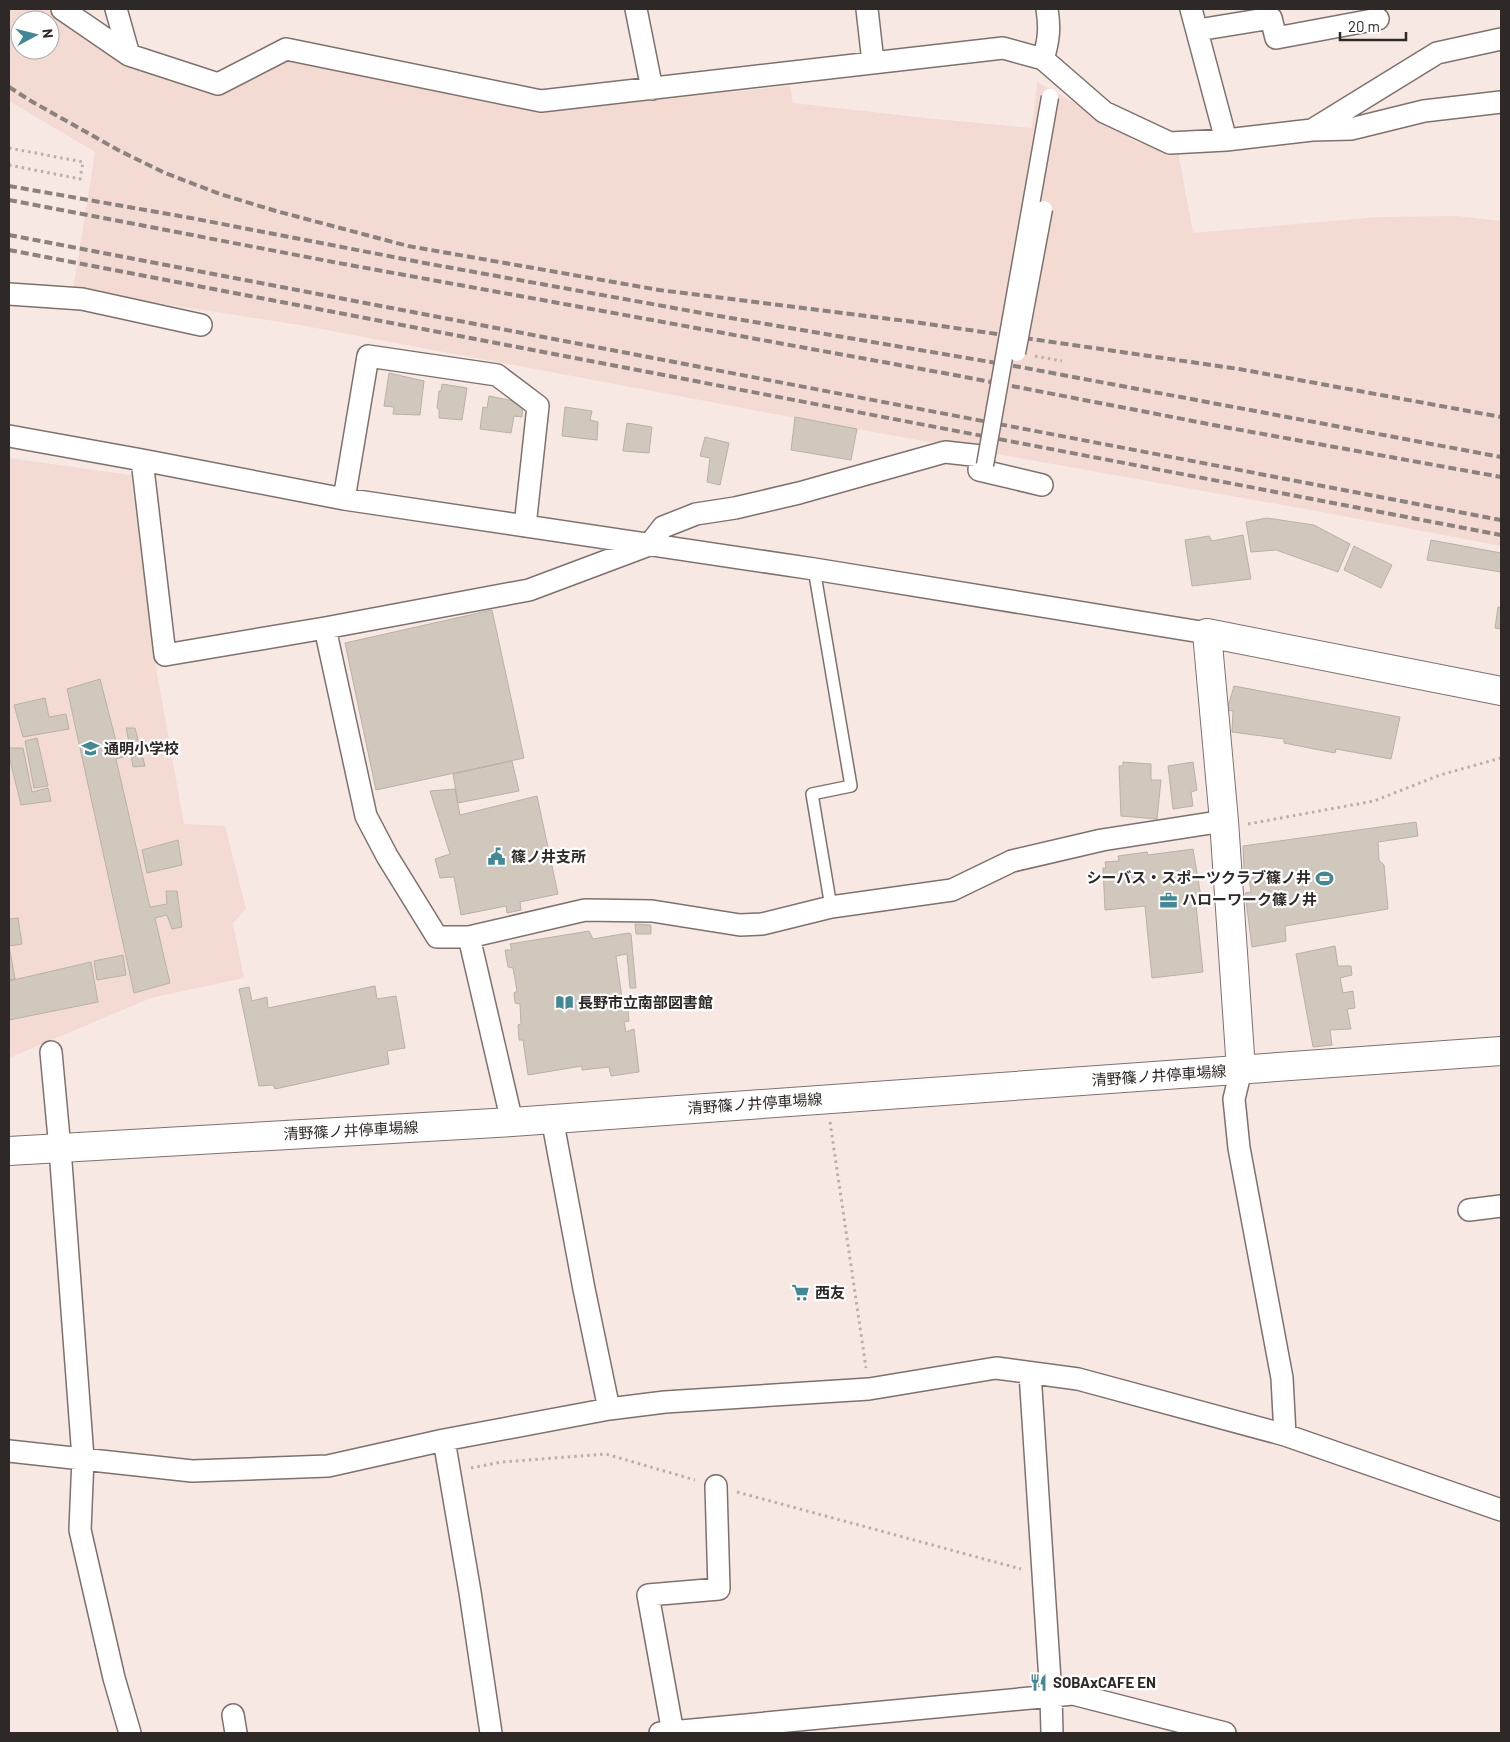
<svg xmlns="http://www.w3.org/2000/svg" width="1510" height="1742" font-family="Barlow,'Noto Sans JP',sans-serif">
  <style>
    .built { fill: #f3dbd4; fill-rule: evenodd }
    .building { fill: #d1c8bd; stroke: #b9b1a6 }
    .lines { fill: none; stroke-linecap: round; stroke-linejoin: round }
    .service-casing { stroke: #7e716c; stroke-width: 14 }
    .minor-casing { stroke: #7e716c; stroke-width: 24 }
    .tertiary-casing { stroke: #7e716c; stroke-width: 30 }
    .secondary-casing { stroke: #7e716c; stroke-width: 30 }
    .path { stroke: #bbaeaa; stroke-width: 3; stroke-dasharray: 2.5 4; stroke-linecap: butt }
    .service { stroke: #fff; stroke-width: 11 }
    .minor { stroke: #fff; stroke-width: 21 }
    .tertiary { stroke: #fff; stroke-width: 28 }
    .secondary { stroke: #fff; stroke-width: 28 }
    .rail { stroke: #8b817d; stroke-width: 4; stroke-dasharray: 8 4; stroke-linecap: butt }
    .pedestrian-bridge-casing { stroke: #7e716c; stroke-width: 19; stroke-linecap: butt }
    .pedestrian-bridge { stroke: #fff; stroke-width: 16 }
    .labels { text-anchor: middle; stroke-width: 4.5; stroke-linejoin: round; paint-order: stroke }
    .poi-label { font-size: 15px; font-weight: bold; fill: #2e2826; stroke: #fff; text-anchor: start }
    .street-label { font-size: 15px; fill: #2e2826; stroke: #fff }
  </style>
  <rect width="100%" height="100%" fill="#f8e8e3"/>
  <path class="built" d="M 9,9 L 46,9 L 107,50 L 129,55 L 193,87 L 230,91 L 288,59 L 442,90 L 531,111 L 575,108 L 790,86 L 793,103 L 936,119 L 1032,128 L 1037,82 L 1093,113 L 1136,142 L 1178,151 L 1193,233 L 1378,217 L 1457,216 L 1501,221 L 1501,546 L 1316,511 L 817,422 L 300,325 L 73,290 L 95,152 L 9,101 ZM 20,20 L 50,20 L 50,50 L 20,50 Z
    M 9,458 L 131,475 L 157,673 L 184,824 L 225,826 L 246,909 L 233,923 L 244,978 L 151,998 L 9,1058 Z"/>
  <path class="building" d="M 389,373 L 424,381 L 420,415 L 393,414 L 394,407 L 384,406 Z
    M 442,384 L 467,388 L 462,420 L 439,418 L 439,409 L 437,408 L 439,391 L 441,391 Z
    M 489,396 L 523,403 L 522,417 L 514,416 L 511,433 L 480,429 L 483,407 L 487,408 Z
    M 565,407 L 592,411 L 590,420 L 598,422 L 597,440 L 562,436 Z
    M 795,417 L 857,429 L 851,460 L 791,450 Z
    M 627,423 L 652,427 L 649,453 L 623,451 Z
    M 705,437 L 729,443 L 720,485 L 707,482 L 710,458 L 700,456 Z
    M 1267,518 L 1314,525 L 1350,544 L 1338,572 L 1276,550 L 1251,552 L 1246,522 Z
    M 1243,535 L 1251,579 L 1192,586 L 1185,540 L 1209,536 L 1212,541 Z
    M 1431,540 L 1501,553 L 1501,572 L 1427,560 Z
    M 1354,546 L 1392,565 L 1381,588 L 1344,570 Z
    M 1498,607 L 1501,608 L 1501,629 L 1495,628 Z
    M 492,610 L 524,758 L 376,790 L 345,643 Z
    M 100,679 L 117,745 L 129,742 L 126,728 L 135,728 L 145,766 L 133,767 L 131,755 L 116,759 L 150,907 L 167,904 L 166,891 L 177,891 L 182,927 L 172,929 L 167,915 L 155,918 L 170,983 L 134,993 L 67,689 Z
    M 1234,686 L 1400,717 L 1391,759 L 1336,749 L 1335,753 L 1284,743 L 1284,739 L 1232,732 L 1233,711 L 1227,710 Z
    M 45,698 L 49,717 L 66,714 L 69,729 L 23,737 L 14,705 Z
    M 37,738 L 48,786 L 34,788 L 25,741 Z
    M 9,748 L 23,748 L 32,792 L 48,788 L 51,801 L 21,805 L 9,756 Z
    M 512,761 L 519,791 L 458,803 L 453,774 Z
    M 1123,762 L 1151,764 L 1151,780 L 1161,780 L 1157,819 L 1121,816 L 1119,766 L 1123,766 Z
    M 1193,762 L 1197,790 L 1191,792 L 1193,806 L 1173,809 L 1168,766 Z
    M 455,789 L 460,815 L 537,796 L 558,894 L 520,902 L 521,910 L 507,913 L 506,906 L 461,915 L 454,877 L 440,878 L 435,859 L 450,854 L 430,791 Z
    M 1416,822 L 1418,836 L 1378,842 L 1379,860 L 1384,865 L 1388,909 L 1285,926 L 1286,941 L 1252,947 L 1245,893 L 1251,892 L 1248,871 L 1244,870 L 1243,846 Z
    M 178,840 L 182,865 L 147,873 L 142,850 Z
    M 1193,849 L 1202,903 L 1196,905 L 1203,972 L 1152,978 L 1145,906 L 1105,910 L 1103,868 L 1106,868 L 1105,862 L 1119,861 L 1118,856 L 1147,852 L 1148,855 Z
    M 18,918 L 22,944 L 9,946 L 9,919 Z
    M 635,924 L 651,925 L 651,934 L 636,934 Z
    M 589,931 L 593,939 L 628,933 L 631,934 L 636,988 L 630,988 L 627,954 L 616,956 L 622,998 L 635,997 L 636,1008 L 628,1011 L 629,1021 L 624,1022 L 626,1032 L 634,1029 L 639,1072 L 611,1076 L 609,1067 L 582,1070 L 582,1066 L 528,1075 L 523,1040 L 519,1040 L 518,1025 L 521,1024 L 520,1004 L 515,1003 L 514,993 L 517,991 L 513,968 L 508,967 L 505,950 L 512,950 L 510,944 Z
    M 9,946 L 15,979 L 9,980 Z
    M 1335,946 L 1338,966 L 1351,966 L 1352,975 L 1340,978 L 1343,993 L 1353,991 L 1355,1008 L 1347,1009 L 1351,1029 L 1330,1030 L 1332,1045 L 1313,1047 L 1296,954 Z
    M 123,955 L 126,975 L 97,980 L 94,961 Z
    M 91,962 L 98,1002 L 9,1020 L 9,981 Z
    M 375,986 L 377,999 L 396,996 L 405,1048 L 387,1051 L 389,1064 L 275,1089 L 273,1085 L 259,1086 L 239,989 L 249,987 L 252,1001 L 267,997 L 268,1008 Z"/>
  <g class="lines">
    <defs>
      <path id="service" d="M 814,569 L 851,786 L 812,794 L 831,907"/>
      <path id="minor" d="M 62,9 L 129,55 L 218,84 L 286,49 L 541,101 L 1003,48 L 1043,59 L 1104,112 L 1170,143 L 1226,140 L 1312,130 L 1351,129 L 1424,111 L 1501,102
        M 116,9 L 129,55
        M 636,9 L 652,89
        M 867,9 L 873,62
        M 1191,9 L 1226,140
        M 1198,30 L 1271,18 L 1276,38 L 1378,19
        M 1043,59 C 1049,40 1050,28 1047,9
        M 1312,130 L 1437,53 L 1501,39
        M 9,294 L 82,299 L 201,325
        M 9,436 L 142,460 L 344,499 L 814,569 L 1207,633
        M 142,460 L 165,655 L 325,628 L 529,590 L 649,545 L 663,527 L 696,514 L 735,508 L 799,493 L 945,452 L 981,456 L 979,470 L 1042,485
        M 344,499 L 368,356 L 497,375 L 538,406 L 525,526
        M 325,628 L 366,816 L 387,856 L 437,937 L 469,937 L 585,910 L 652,911 L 740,925 L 762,924 L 831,907 L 952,890 L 1012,861 L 1102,840 L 1224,821
        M 469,937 L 512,1122
        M 51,1052 L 60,1149 L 83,1458 L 80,1530 L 114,1678 L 130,1733
        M 1241,1070 L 1234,1099 L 1239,1148 L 1282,1378 L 1285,1435
        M 552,1118 L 584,1289 L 609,1409
        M 1469,1210 L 1501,1206
        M 1030,1373 L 1051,1696 L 1052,1733
        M 444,1440 L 470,1592 L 491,1733
        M 9,1451 L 192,1471 L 328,1466 L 444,1440 L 609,1409 L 665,1402 L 869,1389 L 996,1368 L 1078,1379 L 1285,1435 L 1501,1510
        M 233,1715 L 236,1733
        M 660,1733 L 1073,1694 L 1225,1733
        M 673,1733 L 648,1595 L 719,1589 L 716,1486"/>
      <path id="tertiary" d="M 1241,1070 L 1224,821 L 1207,633 L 1501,691"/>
      <path id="secondary" d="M 9,1151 L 512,1122 L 1501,1051"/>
    </defs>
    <use href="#service" class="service-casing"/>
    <use href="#minor" class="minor-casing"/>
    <use href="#tertiary" class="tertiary-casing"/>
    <use href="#secondary" class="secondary-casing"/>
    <path class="path" d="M 9,148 L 83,162 L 80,179 L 9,165
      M 1035,356 L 1062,361
      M 1248,824 L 1374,801 L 1440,775 L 1501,758
      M 830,1122 L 866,1368
      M 471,1468 L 502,1462 L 606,1454 L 695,1480
      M 737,1492 L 1021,1569"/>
    <use href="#service" class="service"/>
    <use href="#minor" class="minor"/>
    <use href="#tertiary" class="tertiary"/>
    <use href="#secondary" class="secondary"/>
    <path class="rail" d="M 9,87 L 31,101 L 118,150 L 165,173 L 220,194 L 276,211 L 408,246 L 659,290 L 907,321 L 1239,369 L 1501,417
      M 9,186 L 191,218 L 430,264 L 713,315 L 1020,367 L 1501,457
      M 9,200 L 333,262 L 960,376 L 1224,427 L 1501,477
      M 9,235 L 1501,520
      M 9,250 L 1501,535"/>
    <defs>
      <path id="pedestrian-bridge" d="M 1017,353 L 1044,209
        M 985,465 L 1050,97"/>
    </defs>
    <use href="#pedestrian-bridge" class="pedestrian-bridge-casing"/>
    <use href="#pedestrian-bridge" class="pedestrian-bridge"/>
  </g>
  <defs>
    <symbol id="school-bare" viewBox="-9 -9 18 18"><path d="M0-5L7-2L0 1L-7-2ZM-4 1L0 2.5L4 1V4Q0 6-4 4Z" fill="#438894" stroke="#fff" stroke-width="2.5" paint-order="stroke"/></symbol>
    <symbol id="civic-bare" viewBox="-9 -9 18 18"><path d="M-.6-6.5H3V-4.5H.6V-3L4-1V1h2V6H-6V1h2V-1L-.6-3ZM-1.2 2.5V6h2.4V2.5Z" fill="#438894" stroke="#fff" stroke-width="2.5" paint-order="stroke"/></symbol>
    <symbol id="stadium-bare" viewBox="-9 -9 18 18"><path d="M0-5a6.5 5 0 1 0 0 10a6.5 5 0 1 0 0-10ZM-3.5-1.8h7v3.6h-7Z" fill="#438894" stroke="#fff" stroke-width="2.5" paint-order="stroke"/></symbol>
    <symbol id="office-bare" viewBox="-9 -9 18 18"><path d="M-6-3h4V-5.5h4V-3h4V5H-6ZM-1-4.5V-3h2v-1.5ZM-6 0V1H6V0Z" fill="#438894" stroke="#fff" stroke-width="2.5" paint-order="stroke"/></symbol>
    <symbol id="library-bare" viewBox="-9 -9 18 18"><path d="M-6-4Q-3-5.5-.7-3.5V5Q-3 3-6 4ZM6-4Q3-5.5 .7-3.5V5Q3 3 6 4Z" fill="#438894" stroke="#fff" stroke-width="2.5" paint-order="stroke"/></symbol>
    <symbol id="supermarket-bare" viewBox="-9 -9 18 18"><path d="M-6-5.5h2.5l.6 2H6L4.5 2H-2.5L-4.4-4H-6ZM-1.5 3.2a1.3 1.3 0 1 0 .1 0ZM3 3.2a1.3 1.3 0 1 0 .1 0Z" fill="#438894" stroke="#fff" stroke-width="2.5" paint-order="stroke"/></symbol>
    <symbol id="restaurant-bare" viewBox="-9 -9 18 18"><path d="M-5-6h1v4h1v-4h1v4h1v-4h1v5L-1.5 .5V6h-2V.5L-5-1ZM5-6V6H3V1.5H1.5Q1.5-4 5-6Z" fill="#438894" stroke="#fff" stroke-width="2.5" paint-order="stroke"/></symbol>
  </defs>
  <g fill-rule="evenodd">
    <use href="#school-bare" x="78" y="736" width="25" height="25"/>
    <use href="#civic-bare" x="484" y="844" width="25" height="25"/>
    <use href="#stadium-bare" x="1312" y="866" width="25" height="25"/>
    <use href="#office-bare" x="1156" y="888" width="25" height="25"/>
    <use href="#library-bare" x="552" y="990" width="25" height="25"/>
    <use href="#supermarket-bare" x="788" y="1280" width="25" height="25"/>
    <use href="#restaurant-bare" x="1026" y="1670" width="25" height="25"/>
  </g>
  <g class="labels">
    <g class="poi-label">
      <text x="104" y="754">通明小学校</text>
      <text x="511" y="862">篠ノ井支所</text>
      <text x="1311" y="883" text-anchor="end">シーバス・スポーツクラブ篠ノ井</text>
      <text x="1182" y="905">ハローワーク篠ノ井</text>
      <text x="578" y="1008">長野市立南部図書館</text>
      <text x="815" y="1298">西友</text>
      <text x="1053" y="1688">SOBAxCAFE EN</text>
    </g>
    <g class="street-label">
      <text transform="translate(1159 1076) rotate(-4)" y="5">清野篠ノ井停車場線</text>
      <text transform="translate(755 1104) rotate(-4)" y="5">清野篠ノ井停車場線</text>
      <text transform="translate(351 1131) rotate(-3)" y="5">清野篠ノ井停車場線</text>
    </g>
  </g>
  <rect width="1510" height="1742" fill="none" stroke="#2e2826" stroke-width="20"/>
  <g transform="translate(35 35) rotate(83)"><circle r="24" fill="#ffffff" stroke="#aba9a8"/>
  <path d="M0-4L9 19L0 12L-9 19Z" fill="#438894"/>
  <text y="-8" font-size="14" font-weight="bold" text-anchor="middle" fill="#2e2826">N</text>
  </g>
  <path d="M1340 32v8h66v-8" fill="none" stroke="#2e2826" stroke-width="2.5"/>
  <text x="1348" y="32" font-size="15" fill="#2e2826" stroke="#ffffff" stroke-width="4" paint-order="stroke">20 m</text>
</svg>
